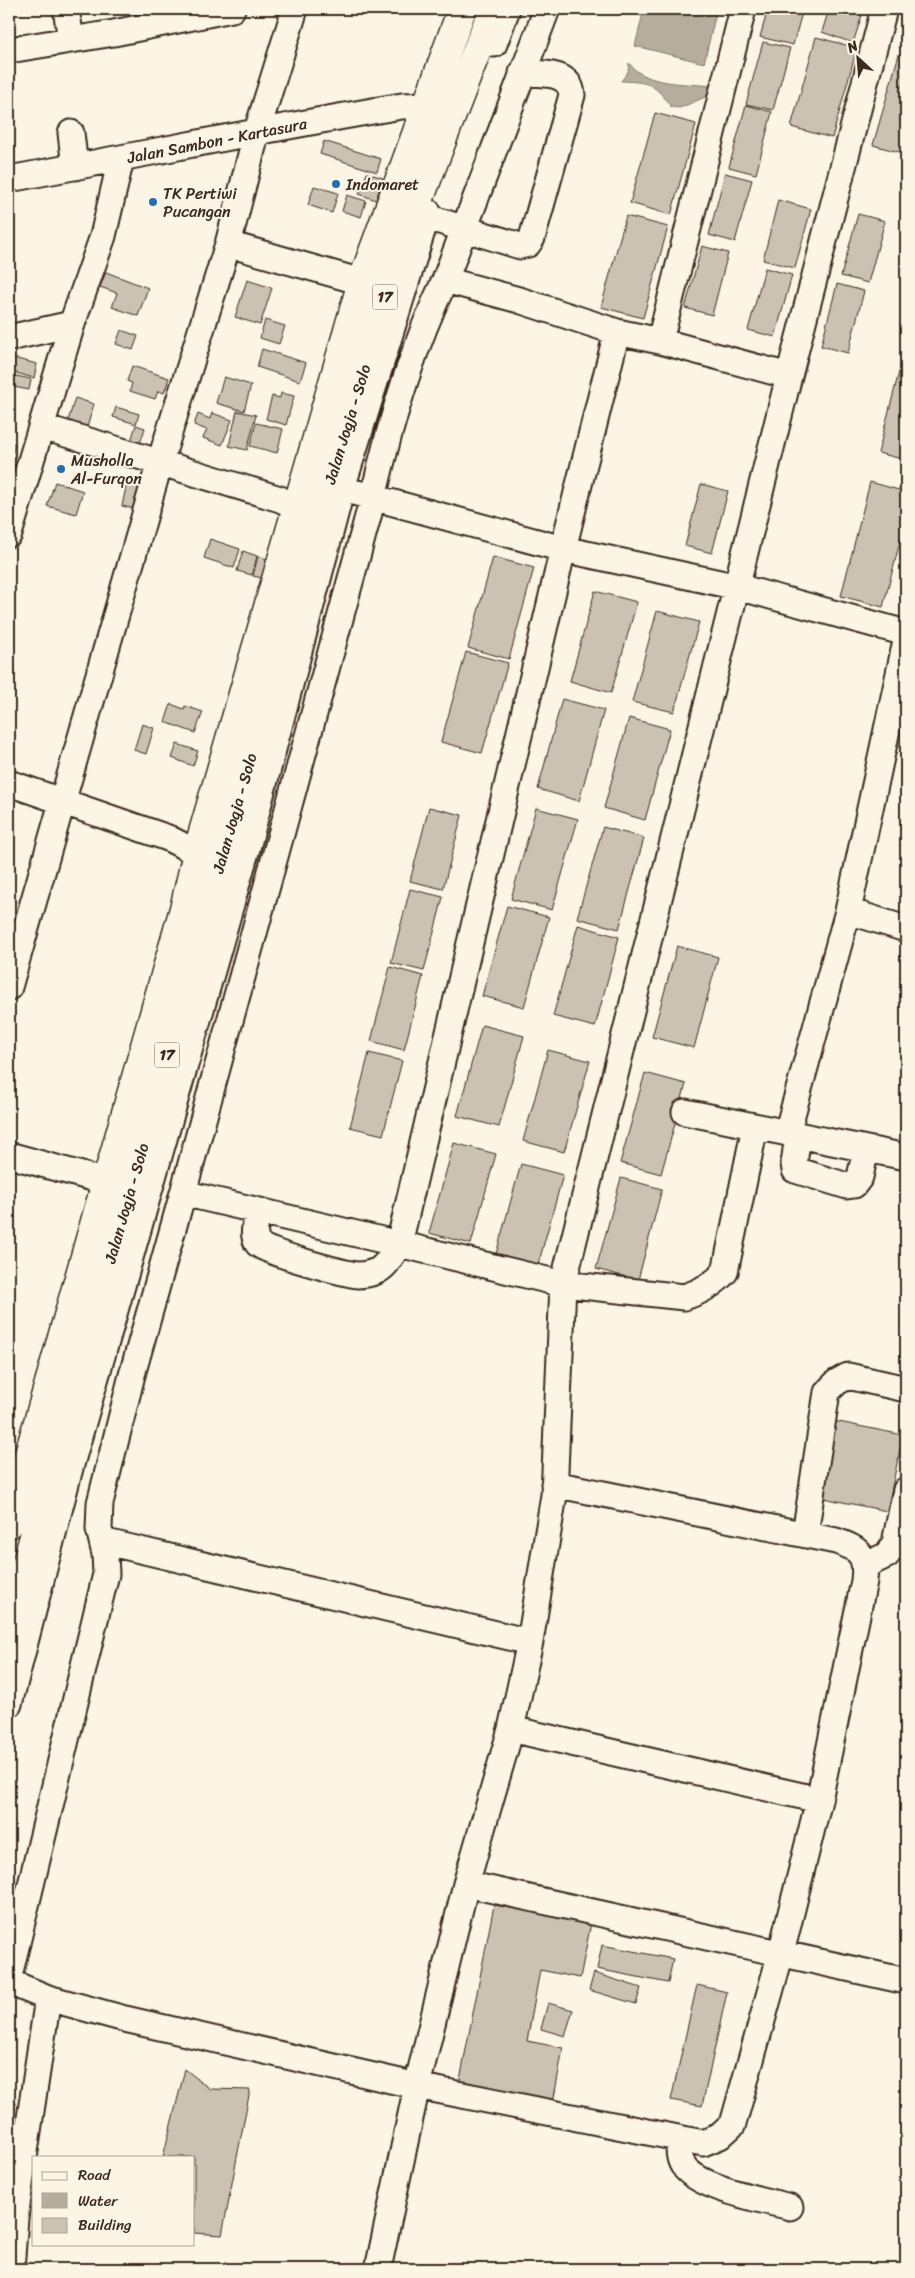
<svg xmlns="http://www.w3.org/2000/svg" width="915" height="2278" font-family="Sriracha,sans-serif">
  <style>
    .water { fill: #b7ad9e; stroke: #85796b }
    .building { fill: #ccc2b3; stroke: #3b2a1e }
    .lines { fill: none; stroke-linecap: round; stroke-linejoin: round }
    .minor-casing { stroke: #3b2a1e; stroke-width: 29 }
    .highway-casing { stroke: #3b2a1e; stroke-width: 31 }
    .minor { stroke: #fcf5e5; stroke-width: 25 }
    .highway { stroke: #fcf5e5; stroke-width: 28 }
    .poi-dot { fill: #1f6fb2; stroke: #fcf5e5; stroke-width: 2 }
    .labels { text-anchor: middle; stroke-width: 4; stroke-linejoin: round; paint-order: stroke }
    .shield { fill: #fcf5e5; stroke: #75675a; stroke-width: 1 }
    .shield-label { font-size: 15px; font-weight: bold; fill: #3b2a1e }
    .street-label { font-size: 16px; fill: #3b2a1e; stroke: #fcf5e5 }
    .poi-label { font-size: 16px; fill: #3b2a1e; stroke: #fcf5e5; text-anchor: start }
  </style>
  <rect width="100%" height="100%" fill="#fcf5e5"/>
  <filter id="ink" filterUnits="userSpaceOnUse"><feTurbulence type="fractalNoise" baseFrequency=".02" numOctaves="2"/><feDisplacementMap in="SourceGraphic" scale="10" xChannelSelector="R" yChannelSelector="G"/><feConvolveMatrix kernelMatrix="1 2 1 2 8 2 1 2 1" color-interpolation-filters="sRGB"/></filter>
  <g filter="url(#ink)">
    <path class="water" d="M 644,9 L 717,9 L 704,63 L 635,46 Z
      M 629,63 C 645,86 687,83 713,86 L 710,95 L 680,108 L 671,107 C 655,84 650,82 621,81 L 628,72 Z"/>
    <path class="building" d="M 768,9 L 803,9 L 793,45 L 760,37 Z
      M 829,9 L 864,9 L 853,43 L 822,32 Z
      M 816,37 L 857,48 L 832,138 L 791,127 Z
      M 763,42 L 790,48 L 773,110 L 746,104 Z
      M 899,54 L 906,57 L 906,154 L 873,145 Z
      M 746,105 L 772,112 L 756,174 L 729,167 Z
      M 655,113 L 696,124 L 671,215 L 630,203 Z
      M 324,141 L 381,159 L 377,172 L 320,154 Z
      M 367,173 L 383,178 L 376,200 L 359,194 Z
      M 725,173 L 752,180 L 735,242 L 709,235 Z
      M 314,186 L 338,193 L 332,213 L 308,205 Z
      M 347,195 L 366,201 L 361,217 L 342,211 Z
      M 778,200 L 811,209 L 795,268 L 763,260 Z
      M 858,214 L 885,221 L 868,283 L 841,276 Z
      M 626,216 L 668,227 L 643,318 L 601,307 Z
      M 702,246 L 728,253 L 712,315 L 685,308 Z
      M 765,268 L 792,275 L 775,337 L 748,330 Z
      M 106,272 L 148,288 L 138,316 L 112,307 L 117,293 L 100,287 Z
      M 247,280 L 272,288 L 260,325 L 235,317 Z
      M 837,284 L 864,291 L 848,353 L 821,346 Z
      M 265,320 L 285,326 L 279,344 L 260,338 Z
      M 121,330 L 138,336 L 133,350 L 116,344 Z
      M 906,345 L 906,460 L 878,453 Z
      M 262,349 L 306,363 L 300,381 L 257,367 Z
      M 9,357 L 37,364 L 34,378 L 9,371 Z
      M 132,366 L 169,378 L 164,393 L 158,391 L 155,399 L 130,391 L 132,383 L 127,381 Z
      M 11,375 L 31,379 L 29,390 L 9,386 Z
      M 224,377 L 251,385 L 244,411 L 216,403 Z
      M 281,393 L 294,396 L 286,425 L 266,419 L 272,396 L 280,398 Z
      M 75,398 L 94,404 L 85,434 L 66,428 Z
      M 116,407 L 139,414 L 136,424 L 113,417 Z
      M 237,411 L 256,415 L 247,450 L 229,446 Z
      M 212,413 L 232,420 L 222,445 L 203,438 L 207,430 L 194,425 L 198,414 L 210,419 Z
      M 256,423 L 283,429 L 277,453 L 250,446 Z
      M 136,425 L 145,428 L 139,447 L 130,444 Z
      M 9,442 L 15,444 L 9,467 Z
      M 55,482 L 83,491 L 76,514 L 47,506 Z
      M 127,482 L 144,485 L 139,510 L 122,506 Z
      M 870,482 L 906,492 L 906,519 L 883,607 L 841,596 Z
      M 701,484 L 728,491 L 712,553 L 685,546 Z
      M 210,539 L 240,549 L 234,568 L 204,558 Z
      M 243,551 L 257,556 L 252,575 L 237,571 Z
      M 258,556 L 267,559 L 262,578 L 253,576 Z
      M 493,557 L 534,568 L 509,659 L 468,648 Z
      M 595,591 L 637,602 L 611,693 L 570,681 Z
      M 657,611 L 699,622 L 674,712 L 632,702 Z
      M 466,652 L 508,663 L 482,753 L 441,742 Z
      M 562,699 L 604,710 L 579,801 L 538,789 Z
      M 171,704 L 184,709 L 185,706 L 203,712 L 195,733 L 165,722 Z
      M 629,718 L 670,729 L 645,820 L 604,808 Z
      M 142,724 L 154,728 L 146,754 L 134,750 Z
      M 177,744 L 198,751 L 193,766 L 172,758 Z
      M 429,807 L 462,815 L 443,889 L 410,881 Z
      M 536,808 L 578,819 L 552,910 L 511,899 Z
      M 603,827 L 644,838 L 619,929 L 577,918 Z
      M 410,889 L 443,897 L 424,971 L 391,963 Z
      M 507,906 L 549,917 L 524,1007 L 482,996 Z
      M 578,925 L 619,937 L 595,1027 L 553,1016 Z
      M 677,946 L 718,957 L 694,1048 L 652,1037 Z
      M 390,967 L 423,976 L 404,1050 L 371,1041 Z
      M 482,1025 L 524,1036 L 499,1127 L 457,1116 Z
      M 548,1050 L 590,1061 L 564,1152 L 523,1141 Z
      M 369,1053 L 402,1061 L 383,1135 L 350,1127 Z
      M 645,1073 L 686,1084 L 661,1174 L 620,1163 Z
      M 454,1143 L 496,1154 L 471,1244 L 429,1233 Z
      M 521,1164 L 563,1175 L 538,1265 L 496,1254 Z
      M 621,1178 L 662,1189 L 638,1280 L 596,1269 Z
      M 829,1420 L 903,1435 L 887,1511 L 813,1496 Z
      M 494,1905 L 591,1923 L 580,1978 L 540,1970 L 527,2041 L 563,2048 L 553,2103 L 459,2085 Z
      M 602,1945 L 673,1959 L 668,1983 L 597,1969 Z
      M 594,1973 L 641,1988 L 636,2004 L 589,1990 Z
      M 697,1985 L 727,1992 L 702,2106 L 671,2100 Z
      M 548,2003 L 573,2010 L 565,2036 L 541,2029 Z
      M 185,2069 L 210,2089 L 250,2090 L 222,2235 L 194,2233 L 194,2157 L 163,2157 Z"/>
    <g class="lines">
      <defs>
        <path id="minor" d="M 66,9 L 71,39
          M 547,9 L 445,280 L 519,300 L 617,332 L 660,341 L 789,376
          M 494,44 L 507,9
          M 9,50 L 114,33 L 232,9
          M 71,133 L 75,167
          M 9,179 C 140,155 270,128 402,106 L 426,105 L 445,111
          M 414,213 L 520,246 L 528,244 L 532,238 L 572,95 C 570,70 540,74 522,73
          M 228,244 L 362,282
          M 9,338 L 72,324
          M 660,341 L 743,9
          M 43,427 L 280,499 L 297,507
          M 357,493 L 563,549 L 738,587 L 906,633
          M 9,534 L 72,324 L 103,236 L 121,159
          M 9,783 L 168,838 L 197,853
          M 848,911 L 906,929
          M 9,987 L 160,462 L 228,244 L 257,131 L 295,9
          M 685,1112 L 906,1157
          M 755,1127 L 725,1272 C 713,1285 701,1292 684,1297 L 563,1284 L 789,376 L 884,9
          M 787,1133 L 848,911 L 906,641
          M 798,1135 L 794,1164 L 795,1170 L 847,1186 L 854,1185 L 860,1177 L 866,1149
          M 9,1155 L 107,1182
          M 260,1211 C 256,1221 251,1234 258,1244 C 265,1252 345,1274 358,1275 C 363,1275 372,1273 377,1271 C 388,1265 393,1253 399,1244 L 183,1193 L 373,498 C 390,423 412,349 445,280
          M 805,1534 L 827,1392 L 837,1382 L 848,1376 L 906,1389
          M 866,1565 L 887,1555 L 895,1543 L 906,1490
          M 530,1642 L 554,1495 L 563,1284 L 399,1244 L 563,549 L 617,332
          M 9,1704 L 70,1468 L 247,848 L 342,488 L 428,212
          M 511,1729 L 819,1800
          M 466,1884 L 906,1981
          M 9,1976 L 106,1574 L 105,1554 L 99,1529 L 100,1503 L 132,1375 L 183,1193
          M 9,1982 L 48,1998 L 125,2019 L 417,2086 L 466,1884 L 511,1729 L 530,1642 L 102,1541
          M 680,2139 C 679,2148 678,2157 683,2165 C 697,2188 764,2200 790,2207
          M 11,2269 L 15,2218 L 48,1998
          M 378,2269 L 417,2086 L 703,2143 L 720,2136 L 733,2124 L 781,1953 L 819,1800 L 864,1581 C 867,1555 860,1549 836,1541 L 554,1484"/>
        <path id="highway" d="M 9,1524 L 185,905 L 197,853 L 362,282 L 462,9
          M 9,1627 L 216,876 L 328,484 L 384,300 L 414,213 L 493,9"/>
      </defs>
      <use href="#minor" class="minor-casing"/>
      <use href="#highway" class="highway-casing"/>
      <use href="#minor" class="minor"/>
      <use href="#highway" class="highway"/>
    </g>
  </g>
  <g class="poi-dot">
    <circle cx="336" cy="184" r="5"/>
    <circle cx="153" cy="202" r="5"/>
    <circle cx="61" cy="469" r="5"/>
  </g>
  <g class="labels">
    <g class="shield">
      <rect x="372.5" y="284.5" width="25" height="25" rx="4"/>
      <rect x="154.5" y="1042.5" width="25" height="25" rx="4"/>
    </g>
    <g class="shield-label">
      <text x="385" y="302">17</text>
      <text x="167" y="1060">17</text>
    </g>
    <g class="street-label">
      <text transform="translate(217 140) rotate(-11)" y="6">Jalan Sambon - Kartasura</text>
      <text transform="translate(347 424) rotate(-73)" y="6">Jalan Jogja - Solo</text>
      <text transform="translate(234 813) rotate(-74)" y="6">Jalan Jogja - Solo</text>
      <text transform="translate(126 1203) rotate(-74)" y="6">Jalan Jogja - Solo</text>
    </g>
    <g class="poi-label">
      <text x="346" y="190">Indomaret</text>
      <text x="163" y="199">TK Pertiwi<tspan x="163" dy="18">Pucangan</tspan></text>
      <text x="71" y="466">Musholla<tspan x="71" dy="18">Al-Furqon</tspan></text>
    </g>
  </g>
  <rect width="915" height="2278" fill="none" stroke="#fcf5e5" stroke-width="30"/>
  <rect x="15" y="15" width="885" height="2248" fill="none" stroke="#3b2a1e" stroke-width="2" filter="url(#ink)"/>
  <rect x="32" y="2156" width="162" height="90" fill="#fcf5e5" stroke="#afa495"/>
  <rect x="42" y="2172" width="25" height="8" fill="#fcf5e5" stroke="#afa495"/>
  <text x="78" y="2180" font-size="15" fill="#3b2a1e">Road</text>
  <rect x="42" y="2193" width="25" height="15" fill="#b7ad9e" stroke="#afa495"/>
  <text x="78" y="2206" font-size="15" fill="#3b2a1e">Water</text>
  <rect x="42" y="2218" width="25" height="15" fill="#ccc2b3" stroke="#afa495"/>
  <text x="78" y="2230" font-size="15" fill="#3b2a1e">Building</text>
  <g transform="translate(858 58) rotate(334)" stroke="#fcf5e5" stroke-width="4" paint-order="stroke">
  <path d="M0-4L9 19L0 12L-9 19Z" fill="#3b2a1e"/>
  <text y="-8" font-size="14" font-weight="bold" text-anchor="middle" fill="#3b2a1e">N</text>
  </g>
</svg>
